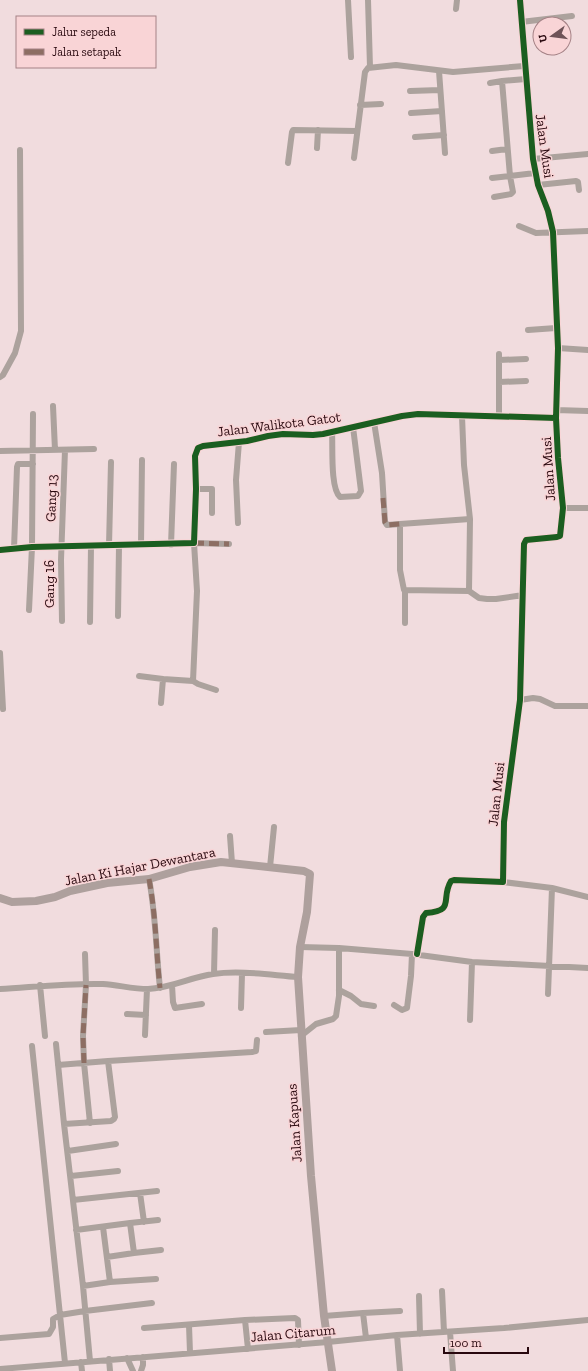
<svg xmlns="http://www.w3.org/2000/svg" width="588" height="1371" font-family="'Zilla Slab',serif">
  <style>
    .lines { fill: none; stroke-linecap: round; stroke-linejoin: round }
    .street { stroke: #aca29d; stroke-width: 6 }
    .secondary { stroke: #aea09d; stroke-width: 8 }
    .quiet { stroke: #8d6e63; stroke-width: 5; stroke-dasharray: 10 5; stroke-linecap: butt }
    .cycleway-casing { stroke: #f9d4d6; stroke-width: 8 }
    .cycleway { stroke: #1b5e20; stroke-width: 6 }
    .labels { text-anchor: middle; stroke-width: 3; stroke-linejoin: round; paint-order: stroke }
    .street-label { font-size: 14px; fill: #28080e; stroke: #f9d4d6 }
  </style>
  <rect width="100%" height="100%" fill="#f1dcde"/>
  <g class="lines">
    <path class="street" d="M 348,0 L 351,57
      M 368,0 L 370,67
      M 456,9 L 457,0
      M 521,22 L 572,16
      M 439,71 L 445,153
      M 526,79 L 502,81 L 510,176 L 535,173
      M 490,83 L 502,81
      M 410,91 L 440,90
      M 360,105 L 381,104
      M 411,113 L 442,111
      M 415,137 L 444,135
      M 317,148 L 318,130
      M 492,151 L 507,149
      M 354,158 L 365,72 L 368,68 L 396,65 L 453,72 L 524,66
      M 533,159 L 588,154
      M 288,163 L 292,132 L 293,130 L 357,131
      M 492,178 L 510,176 L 513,192 L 511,194 L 494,197
      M 538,185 L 576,181 L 578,182 L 579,190
      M 519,226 L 536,233 L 588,231
      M 528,330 L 556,328
      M 558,348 L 588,350
      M 499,360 L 526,359
      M 0,377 L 3,375 L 15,353 L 21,331 L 20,150
      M 499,382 L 526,381
      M 53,406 L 55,450
      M 556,410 L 588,411
      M 462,416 L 464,465 L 470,519 L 469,591
      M 499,417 L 499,354
      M 374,422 L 382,473 L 385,522 L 387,525 L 400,524
      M 332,432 C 333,446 330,488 340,497 L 358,496 L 361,491 L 353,427
      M 0,451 L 94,449
      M 196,489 L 212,489 L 212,513
      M 563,508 L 588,508
      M 470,519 L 400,524 L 400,570 L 404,590 L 469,591 L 479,598 L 487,599 L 496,599 L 523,595
      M 238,523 L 236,480 L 239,442
      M 141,545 L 142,460
      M 171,545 L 174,464
      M 109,546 L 111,462
      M 14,549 L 17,467 L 18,464 L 33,464
      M 0,550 L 32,547 L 194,543 L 196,489 L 195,456 L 198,448 L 203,446 L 247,441 L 268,436 L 283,434 L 313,435 L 323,434 L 402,416 L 418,414 L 556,418
      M 405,591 L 405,623
      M 29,610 L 32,547 L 33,414
      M 118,616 L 119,546
      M 62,621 L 61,560 L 65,450
      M 90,622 L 91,546
      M 0,653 L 3,709
      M 139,676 L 163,679
      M 193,681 L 198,684 L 216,690
      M 520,700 L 533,698 L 540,699 L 555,706 L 588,706
      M 161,703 L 163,679 L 193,681 L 197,591 L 194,543 L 229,544
      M 230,836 L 232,863
      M 270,867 L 274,827
      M 149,879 C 156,915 156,952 160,988
      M 503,882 L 552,888 L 588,897
      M 300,947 L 339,948 L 412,954 L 472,962 L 588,968
      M 85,954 L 86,985 L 83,1036 L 84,1063 L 90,1123
      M 417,954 L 423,917 L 426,913 C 456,911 440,899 451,881 L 454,880 L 503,882 L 504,822 L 520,700 L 524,544 L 526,540 L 557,537 L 560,536 L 563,508 L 558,458 L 556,418 L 558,348 L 553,232 L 548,211 L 538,185 L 533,159 L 520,0
      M 214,974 L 215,930
      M 40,985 L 45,1036
      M 172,985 L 173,1002 L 175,1008 L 202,1004
      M 0,989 C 34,987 69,983 103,984 C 118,985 133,989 148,989 C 171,988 191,977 213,974 C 240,970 270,975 298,977
      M 339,990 L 351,996 L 361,1004 L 374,1006
      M 548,994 L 552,888
      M 394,1005 L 402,1010 L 407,1008 L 411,976 L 412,954
      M 241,1008 L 242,974
      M 127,1014 L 146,1015
      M 470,1020 L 472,962
      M 266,1032 L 301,1030
      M 145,1035 L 147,989
      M 301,1036 L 316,1024 L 333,1019 L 336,1016 L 339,996 L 339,948
      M 56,1044 L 64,1124 L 83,1286 L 90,1361
      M 108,1061 L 252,1052 L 256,1051 L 257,1040
      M 58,1065 L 108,1061 L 115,1117 L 114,1119 L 111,1121 L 64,1124
      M 68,1151 L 116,1144
      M 71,1176 L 118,1171
      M 140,1193 L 144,1222
      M 73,1200 L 157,1191
      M 130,1223 L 158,1220
      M 103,1227 L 110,1282
      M 76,1230 L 130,1223 L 134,1253 L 107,1257
      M 134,1253 L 161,1250
      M 83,1286 L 110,1282 L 156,1279
      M 442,1291 L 444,1332
      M 419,1296 L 420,1334
      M 363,1313 L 400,1311
      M 324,1316 L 363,1313 L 366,1338
      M 245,1320 L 295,1318 L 298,1320 L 299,1345
      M 189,1325 L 190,1353
      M 144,1328 L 245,1320 L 248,1349
      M 450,1332 L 453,1371
      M 397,1335 L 400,1371
      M 0,1338 L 49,1334 L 53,1327 L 53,1319 L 60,1315 L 32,1046
      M 127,1358 L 133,1371
      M 109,1359 L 110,1371
      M 81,1362 L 82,1371
      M 65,1363 L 60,1315 L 85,1311 L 152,1303
      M 0,1369 L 328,1342 L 397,1335 L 504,1328 L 588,1320
      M 141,1371 L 143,1365 L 143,1357"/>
    <path class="secondary" d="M 0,898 L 12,902 L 36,901 L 55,897 L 70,891 L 107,883 L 149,879 L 190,867 L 221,862 L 304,871 L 310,874 L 307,912 L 300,947 L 298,977 L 311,1176 L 324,1316 L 332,1371"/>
    <path class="quiet" d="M 383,498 L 385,522 L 387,525 L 400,524
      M 194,543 L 229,544
      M 149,879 C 156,915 156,952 160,988
      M 84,1063 L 83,1036 L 86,985"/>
    <defs>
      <path id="cycleway" d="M 0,550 L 32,547 L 194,543 L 196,489 L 195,456 L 198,448 L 203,446 L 247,441 L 268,436 L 283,434 L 313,435 L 323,434 L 402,416 L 418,414 L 556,418
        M 417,954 L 423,917 L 426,913 C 456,911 440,899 451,881 L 454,880 L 503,882 L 504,822 L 520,700 L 524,544 L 526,540 L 557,537 L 560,536 L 563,508 L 558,458 L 556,418 L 558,348 L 553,232 L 548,211 L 538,185 L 533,159 L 520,0"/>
    </defs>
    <use href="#cycleway" class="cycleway-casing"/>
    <use href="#cycleway" class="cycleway"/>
  </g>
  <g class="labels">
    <g class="street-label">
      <text transform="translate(545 146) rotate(82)" y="5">Jalan Musi</text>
      <text transform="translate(279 424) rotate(-7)" y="5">Jalan Walikota Gatot</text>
      <text transform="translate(548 469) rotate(-94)" y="5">Jalan Musi</text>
      <text transform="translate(51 498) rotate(-88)" y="5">Gang 13</text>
      <text transform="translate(49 584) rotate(-90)" y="5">Gang 16</text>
      <text transform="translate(496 794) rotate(-84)" y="5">Jalan Musi</text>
      <text transform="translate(140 866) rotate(-11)" y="5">Jalan Ki Hajar Dewantara</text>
      <text transform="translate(294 1123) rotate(-94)" y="5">Jalan Kapuas</text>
      <text transform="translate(293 1333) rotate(-5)" y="5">Jalan Citarum</text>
    </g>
  </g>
  <rect x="16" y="16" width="140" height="52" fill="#f9d4d6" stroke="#a58286"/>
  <rect x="24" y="29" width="20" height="6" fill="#1b5e20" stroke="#a58286"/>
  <text x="52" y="36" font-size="12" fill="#28080e">Jalur sepeda</text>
  <rect x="24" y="49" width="20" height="6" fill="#8d6e63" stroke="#a58286"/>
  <text x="52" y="56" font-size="12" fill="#28080e">Jalan setapak</text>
  <g transform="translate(552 36) rotate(256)"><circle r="19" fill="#f9d4d6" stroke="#a58286"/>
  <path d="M0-3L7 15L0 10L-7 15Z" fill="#6e5257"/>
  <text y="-6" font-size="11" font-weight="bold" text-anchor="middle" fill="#28080e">U</text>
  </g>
  <path d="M444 1347v6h84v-6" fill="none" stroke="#28080e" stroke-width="2"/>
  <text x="450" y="1347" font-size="12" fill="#28080e" stroke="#f9d4d6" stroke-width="3" paint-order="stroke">100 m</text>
</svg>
